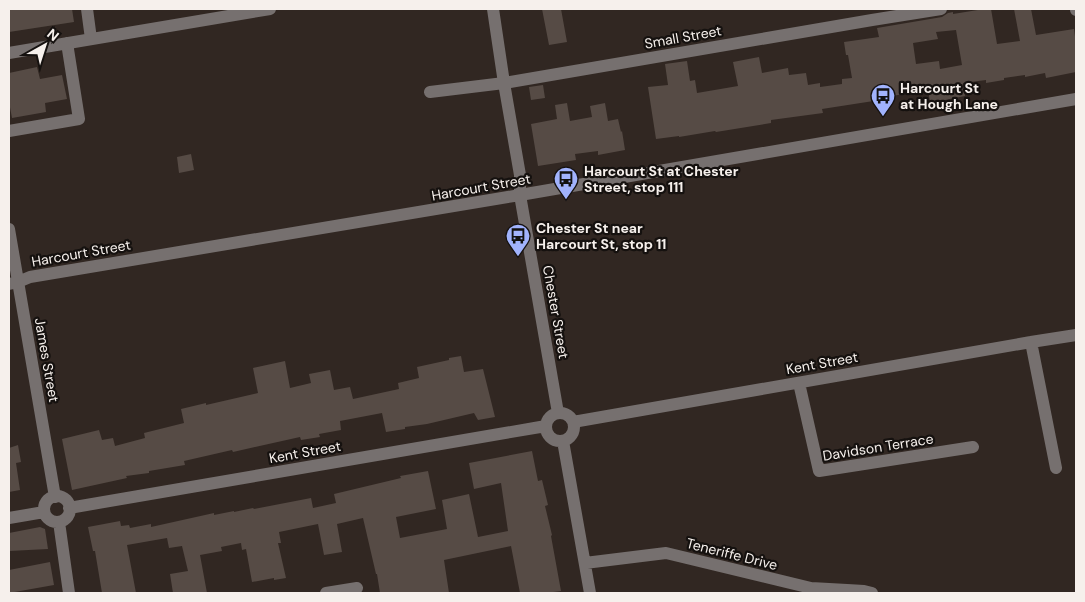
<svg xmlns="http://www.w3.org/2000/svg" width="1085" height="602" font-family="'DM Sans',sans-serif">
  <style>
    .building { fill: #564b45; fill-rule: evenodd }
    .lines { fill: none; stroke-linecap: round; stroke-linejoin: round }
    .minor { stroke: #76706f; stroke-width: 12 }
    .labels { text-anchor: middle; stroke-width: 4.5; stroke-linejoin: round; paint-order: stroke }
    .street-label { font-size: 14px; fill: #f6f0ec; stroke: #15110f }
    .poi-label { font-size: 14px; font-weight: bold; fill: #f6f0ec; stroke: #15110f; text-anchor: start }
  </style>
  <rect width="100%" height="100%" fill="#312722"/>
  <path class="building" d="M 9,9 L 72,9 L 74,22 L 9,32 Z
    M 542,9 L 561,9 L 567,42 L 549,45 Z
    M 984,9 L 991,9 L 997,44 L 1020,41 L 1014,9 L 1031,9 L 1036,35 L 1074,29 L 1076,44 L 1076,72 L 1046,78 L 1045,73 L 1025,77 L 1025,75 L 1004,78 L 1004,80 L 986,83 L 986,80 L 963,83 L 965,96 L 945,100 L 930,102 L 928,90 L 880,98 L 880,100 L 822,109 L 823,113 L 771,120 L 771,123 L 716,132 L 715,131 L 679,137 L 679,136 L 656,139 L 648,87 L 668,85 L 665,64 L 687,61 L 690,81 L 695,80 L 697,93 L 738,86 L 733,62 L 759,57 L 762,73 L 788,68 L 789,75 L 806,73 L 808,85 L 820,83 L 820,87 L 842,84 L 842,79 L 852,78 L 848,55 L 846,55 L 844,42 L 879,37 L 877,28 L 942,17 L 948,13 L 953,12 L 953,14 ZM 956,30 L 962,65 L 940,69 L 939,61 L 916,64 L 913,43 L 938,39 L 936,32 Z
    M 37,67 L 40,79 L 62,75 L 67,99 L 45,103 L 46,112 L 12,118 L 9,102 L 9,73 Z
    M 543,85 L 545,98 L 531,100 L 529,87 Z
    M 567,103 L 570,121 L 592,117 L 590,106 L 605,103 L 608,121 L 618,119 L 621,132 L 622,131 L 625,150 L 598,155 L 598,151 L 575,154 L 576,160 L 538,166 L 531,124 L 557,119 L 555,105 Z
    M 191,154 L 194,170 L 179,173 L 177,157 Z
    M 461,356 L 464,372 L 483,369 L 495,417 L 478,420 L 474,413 L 427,424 L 405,427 L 405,429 L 386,432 L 382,413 L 340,421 L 341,430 L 319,434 L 320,437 L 301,440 L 300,437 L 233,452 L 232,450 L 184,461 L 185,465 L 149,471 L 149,473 L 126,476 L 127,478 L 72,490 L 62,439 L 99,430 L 102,440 L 113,438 L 115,446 L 145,438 L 144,433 L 184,423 L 181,409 L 206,403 L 206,405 L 258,393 L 253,368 L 285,361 L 290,388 L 311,383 L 309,374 L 330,370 L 334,390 L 350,387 L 353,399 L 399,389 L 398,383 L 419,378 L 417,367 L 449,360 L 449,358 Z
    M 18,445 L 21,462 L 16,463 L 20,490 L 9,492 L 9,448 Z
    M 532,451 L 538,481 L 542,480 L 548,505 L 545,506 L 552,535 L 551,536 L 561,591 L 546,593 L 520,593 L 511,546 L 444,560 L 449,593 L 380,593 L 377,574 L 376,574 L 363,518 L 337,524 L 342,552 L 324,555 L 318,524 L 279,532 L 281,543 L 278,543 L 286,578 L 274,580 L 274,578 L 252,582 L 246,549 L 242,550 L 241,543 L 221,547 L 222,551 L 200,555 L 207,593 L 173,593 L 170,574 L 188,571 L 182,546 L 169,548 L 167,538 L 127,545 L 136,593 L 102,593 L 95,551 L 93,551 L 88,527 L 120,521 L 121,526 L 129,525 L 130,528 L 151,524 L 151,527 L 214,513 L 214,515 L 234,511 L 234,512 L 253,508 L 254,509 L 311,498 L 313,508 L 336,503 L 334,494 L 401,478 L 400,476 L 428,471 L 436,509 L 396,517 L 400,538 L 447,529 L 442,500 L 469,494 L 478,537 L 508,531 L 501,483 L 474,489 L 469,463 Z
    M 40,527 L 45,529 L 48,549 L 9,551 L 9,533 Z
    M 50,562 L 54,585 L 9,593 L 9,570 Z"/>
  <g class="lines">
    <path class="minor" d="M 87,9 L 91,39
      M 493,9 L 504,83 L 520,175 L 520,195 L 558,413
      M 1076,9 L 1076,10
      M 9,53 L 270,9
      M 430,92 L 504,83 L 872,20 L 941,9
      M 9,131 L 79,119 L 67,43
      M 9,229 L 55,497
      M 9,284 L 18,282 L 30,277 L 520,195 L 1076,99
      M 1031,342 L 1056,468
      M 799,383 L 819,471 L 973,447
      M546 427a14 14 0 1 1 28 0a14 14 0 1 1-28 0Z
      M 573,422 L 1031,342 L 1076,335
      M 563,441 L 590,593
      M44 509a13 13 0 1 1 26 0a13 13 0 1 1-26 0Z
      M 69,508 L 546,426
      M 9,518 L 44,512
      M 59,522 L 69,593
      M 585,563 L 666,553 L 811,588 L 847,590 L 864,591 L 872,593
      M 326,593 L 357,588"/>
  </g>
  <defs>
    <symbol id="bus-pin" viewBox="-11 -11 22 30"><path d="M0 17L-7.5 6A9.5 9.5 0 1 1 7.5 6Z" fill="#a1b3fd" stroke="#15110f"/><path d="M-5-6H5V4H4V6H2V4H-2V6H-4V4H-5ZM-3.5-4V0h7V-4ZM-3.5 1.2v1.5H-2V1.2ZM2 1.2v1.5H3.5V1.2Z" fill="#111"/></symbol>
  </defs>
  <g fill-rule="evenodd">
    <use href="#bus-pin" x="869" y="82" width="28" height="38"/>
    <use href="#bus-pin" x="552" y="165" width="28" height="38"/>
    <use href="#bus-pin" x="504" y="222" width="28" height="38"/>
  </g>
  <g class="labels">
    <g class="street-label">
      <text transform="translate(683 37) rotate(-10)" y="5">Small Street</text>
      <text transform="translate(481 187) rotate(-10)" y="5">Harcourt Street</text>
      <text transform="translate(81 253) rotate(-10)" y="5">Harcourt Street</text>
      <text transform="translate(556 312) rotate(80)" y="5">Chester Street</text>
      <text transform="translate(47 360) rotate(80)" y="5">James Street</text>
      <text transform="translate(822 363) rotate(-10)" y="5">Kent Street</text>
      <text transform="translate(878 447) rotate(-9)" y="5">Davidson Terrace</text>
      <text transform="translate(305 452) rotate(-10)" y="5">Kent Street</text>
      <text transform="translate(732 554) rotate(14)" y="5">Teneriffe Drive</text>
    </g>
    <g class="poi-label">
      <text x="900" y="93">Harcourt St<tspan x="900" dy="16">at Hough Lane</tspan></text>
      <text x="584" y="176">Harcourt St at Chester<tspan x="584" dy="16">Street, stop 111</tspan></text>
      <text x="536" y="233">Chester St near<tspan x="536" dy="16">Harcourt St, stop 11</tspan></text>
    </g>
  </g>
  <rect width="1085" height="602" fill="none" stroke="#f6f0ec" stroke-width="20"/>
  <g transform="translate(45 45) rotate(39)" stroke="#15110f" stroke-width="4" paint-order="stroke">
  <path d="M0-4L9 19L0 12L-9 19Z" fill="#f6f0ec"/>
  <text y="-8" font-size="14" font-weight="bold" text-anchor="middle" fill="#f6f0ec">N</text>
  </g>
</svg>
